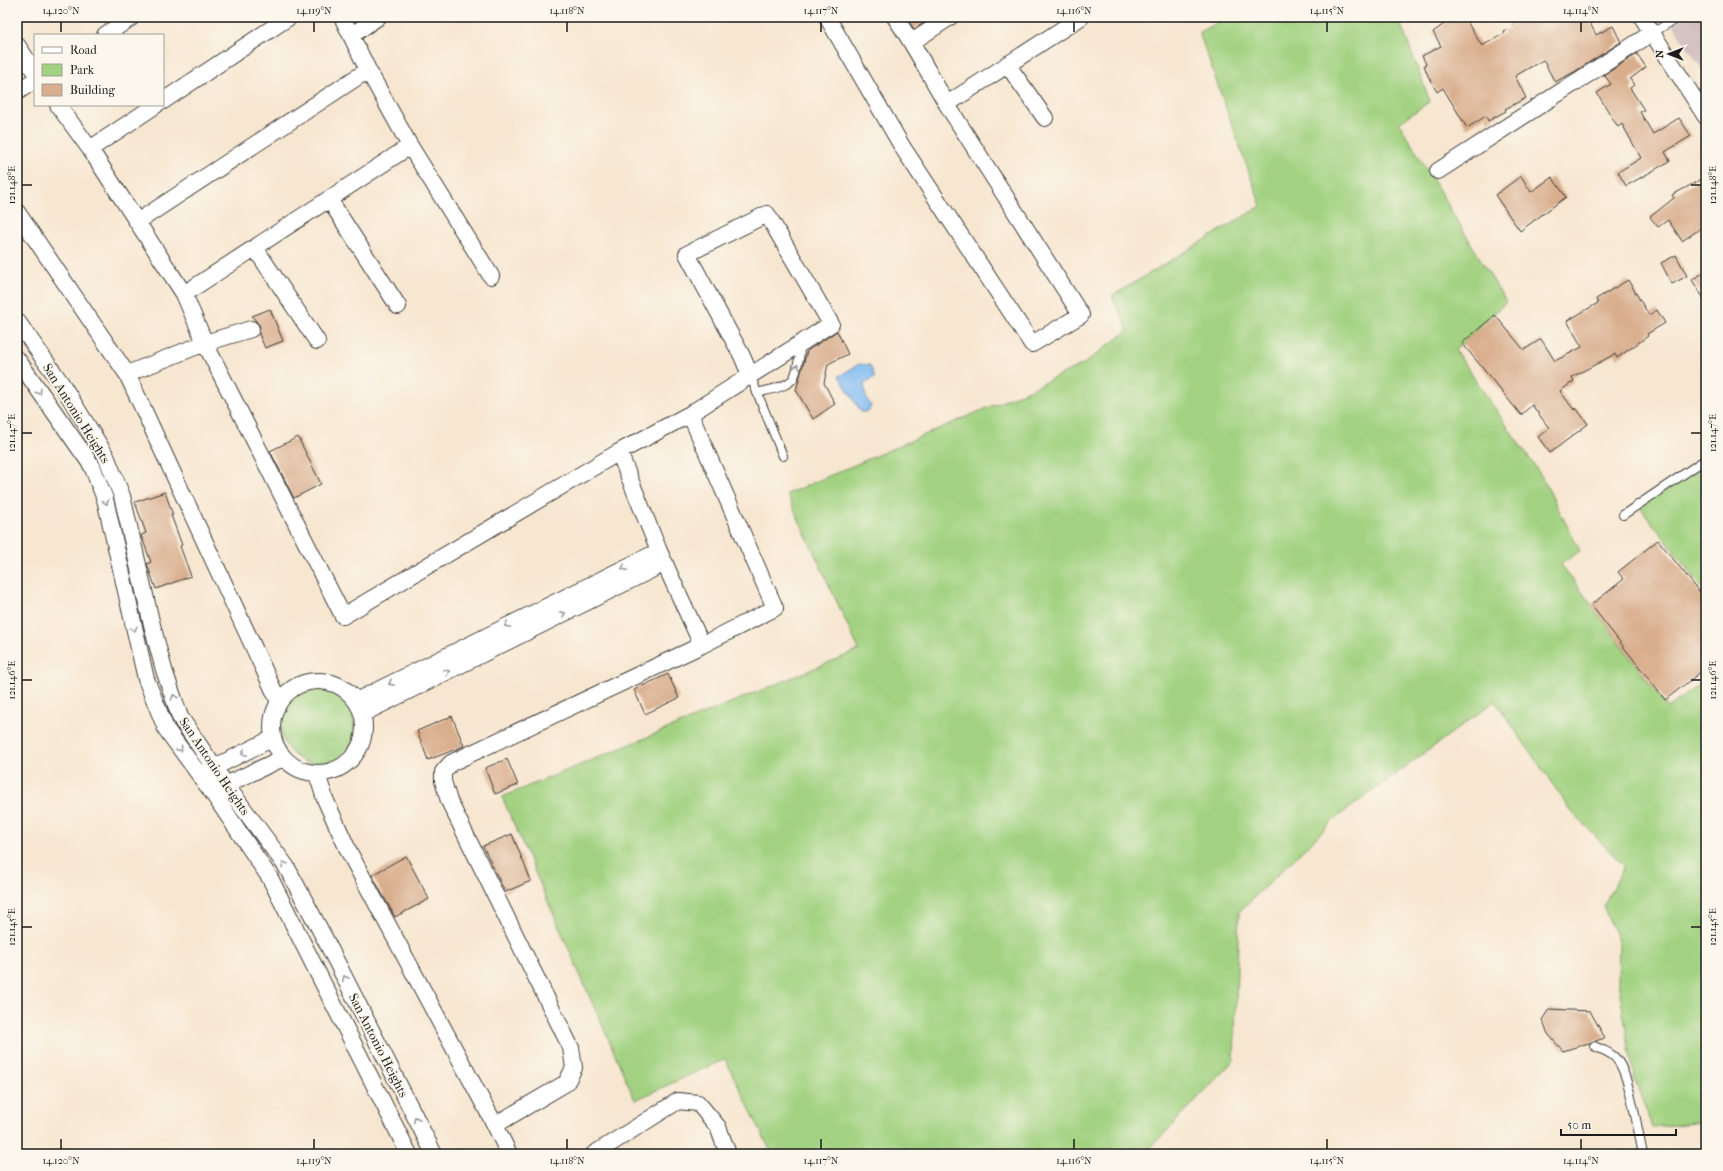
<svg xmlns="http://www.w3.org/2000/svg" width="1723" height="1171" font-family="'IM FELL French Canon',serif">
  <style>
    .industrial { fill: #d2bfc0 }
    .green { fill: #a2d281; stroke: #5f774e }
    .water { fill: #7fbbf2; stroke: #4e6c87 }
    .building { fill: #d9ae8d }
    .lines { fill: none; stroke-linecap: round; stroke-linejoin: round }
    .lane-casing { stroke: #3d3a37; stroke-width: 10 }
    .street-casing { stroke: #3d3a37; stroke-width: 18 }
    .lane { stroke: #fff; stroke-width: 8 }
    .street { stroke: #fff; stroke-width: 16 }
    .oneway { stroke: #999 }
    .ticks { fill: none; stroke: #1c1c1c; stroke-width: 1.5 }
    .labels { text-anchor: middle; stroke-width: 4; stroke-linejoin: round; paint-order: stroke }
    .street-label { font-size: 13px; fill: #1c1c1c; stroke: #fbf7ec }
    .neatline { fill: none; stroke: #1c1c1c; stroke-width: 1.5 }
    .ticks-label { font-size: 10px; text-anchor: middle; fill: #1c1c1c }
  </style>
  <rect width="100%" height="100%" fill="#fbf7ec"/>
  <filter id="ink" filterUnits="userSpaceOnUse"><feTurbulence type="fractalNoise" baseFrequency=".025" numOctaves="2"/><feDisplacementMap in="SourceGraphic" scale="8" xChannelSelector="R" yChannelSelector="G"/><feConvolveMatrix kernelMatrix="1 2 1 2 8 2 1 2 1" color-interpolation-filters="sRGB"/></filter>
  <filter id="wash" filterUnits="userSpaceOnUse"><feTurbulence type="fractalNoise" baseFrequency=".012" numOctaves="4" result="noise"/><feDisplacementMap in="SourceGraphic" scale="16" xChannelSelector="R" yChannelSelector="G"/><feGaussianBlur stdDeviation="0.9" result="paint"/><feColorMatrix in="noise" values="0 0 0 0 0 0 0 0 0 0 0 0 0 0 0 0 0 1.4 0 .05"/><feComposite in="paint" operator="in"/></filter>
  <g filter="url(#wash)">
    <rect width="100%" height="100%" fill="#f7e6d0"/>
    <path class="industrial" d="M 1668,17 L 1706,17 L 1706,69 L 1703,71 Z"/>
    <path class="green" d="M 1228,17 L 1398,17 L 1430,101 L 1399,123 L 1506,302 L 1455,350 L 1542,477 L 1580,551 L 1561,564 L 1668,708 L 1706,679 L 1706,1122 L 1652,1127 L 1634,1078 L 1618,981 L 1619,943 L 1603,906 L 1624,866 L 1571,811 L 1495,701 L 1336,818 L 1239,912 L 1234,1060 L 1145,1154 L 772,1154 L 725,1059 L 635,1100 L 502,797 L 859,650 L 787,494 L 1029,390 L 1085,363 L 1128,330 L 1112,296 L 1261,206 L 1199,32 Z
      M 1706,463 L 1706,593 L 1640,507 Z
      M281 727a37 37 0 1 1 74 0a37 37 0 1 1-74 0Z"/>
    <path class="water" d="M 859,364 L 870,365 L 875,377 L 864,383 L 866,397 L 871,406 L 869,410 L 865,412 L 861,412 L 839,376 Z"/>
    <g id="blocks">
      <path class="building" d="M 906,17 L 933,17 L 914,29 Z
        M 1454,17 L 1464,17 L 1482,46 L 1505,33 L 1504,31 L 1515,24 L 1510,17 L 1587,17 L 1596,35 L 1613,26 L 1621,42 L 1574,72 L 1555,82 L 1543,60 L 1515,76 L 1526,98 L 1505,109 L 1506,111 L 1488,121 L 1486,116 L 1467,128 L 1443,88 L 1437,92 L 1428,76 L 1424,65 L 1426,64 L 1422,56 L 1441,46 L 1433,32 Z
        M 1637,54 L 1646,67 L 1630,79 L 1634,85 L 1630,88 L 1644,110 L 1640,112 L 1653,134 L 1679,118 L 1691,136 L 1665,152 L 1670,161 L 1626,186 L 1618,172 L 1641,158 L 1622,124 L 1618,127 L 1597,93 L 1611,84 L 1604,75 Z
        M 1521,176 L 1531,192 L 1552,177 L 1566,197 L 1520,231 L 1495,195 Z
        M 1706,177 L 1706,225 L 1682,241 L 1668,220 L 1658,227 L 1650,217 L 1674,198 L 1672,195 Z
        M 1676,255 L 1687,276 L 1672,284 L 1661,263 Z
        M 1706,271 L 1706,302 L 1692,280 Z
        M 1628,280 L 1649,315 L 1657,310 L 1665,323 L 1647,334 L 1648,336 L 1617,358 L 1615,354 L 1572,377 L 1574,381 L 1560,391 L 1574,410 L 1576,408 L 1588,424 L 1550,453 L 1538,437 L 1549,428 L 1532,405 L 1521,415 L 1462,343 L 1495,315 L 1524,350 L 1541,339 L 1555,361 L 1582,347 L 1567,321 L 1598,303 L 1596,299 Z
        M 270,309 L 283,341 L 265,348 L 259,334 L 260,326 L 252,316 Z
        M 837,331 L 848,354 L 828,364 L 824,383 L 835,404 L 813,419 L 796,390 L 807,351 Z
        M 298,437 L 321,484 L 294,498 L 270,451 Z
        M 165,492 L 173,515 L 171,515 L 182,545 L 180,546 L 191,576 L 156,589 L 147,564 L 151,562 L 141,535 L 146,533 L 135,502 Z
        M 1658,540 L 1706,600 L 1706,668 L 1665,700 L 1591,605 L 1624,579 L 1618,572 Z
        M 668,674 L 679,698 L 645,714 L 634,690 Z
        M 452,716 L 464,746 L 428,760 L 417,731 Z
        M 507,759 L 518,785 L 495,794 L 485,768 Z
        M 512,834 L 531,881 L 505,892 L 483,846 Z
        M 406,856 L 429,899 L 395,917 L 372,875 Z
        M 1549,1009 L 1590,1011 L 1605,1038 L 1563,1051 L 1548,1034 L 1542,1020 Z"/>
    </g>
  </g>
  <g filter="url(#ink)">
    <use href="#blocks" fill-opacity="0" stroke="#3d3a37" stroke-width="1"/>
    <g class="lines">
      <defs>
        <path id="lane" d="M 1652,33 L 1679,17
          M 750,375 L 783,456
          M 757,393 C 767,390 784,388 792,380 C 797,375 797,365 799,359 C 800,353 801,349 796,345
          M 1623,515 L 1706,459
          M 1594,1046 C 1602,1050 1613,1053 1618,1061 C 1630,1078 1638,1132 1643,1154"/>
        <path id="street" d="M 342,17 L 368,70 L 410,146 L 491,276
          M 827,17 L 903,148 L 1032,344 L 1081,315 C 1038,247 994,179 951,111 C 932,80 916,47 895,17
          M 1642,17 L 1706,117
          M 105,35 L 132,17
          M 352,35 L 378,17
          M 912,42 L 950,17
          M 17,45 L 35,72
          M 1007,64 L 1045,118
          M 17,92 L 35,80
          M 163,101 L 289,17
          M 947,104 L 1081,17
          M 58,105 L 90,149 L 184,294 L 205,343 L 343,616 L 619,452 L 690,414 L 831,324 L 767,214 L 687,254 L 742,356 L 750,375
          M 90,149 L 156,105
          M 1438,171 L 1652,33
          M 329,199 L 398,306
          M 17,212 L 127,374 L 279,702
          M 137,222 L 368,70
          M 255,248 L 317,341
          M 184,294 L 410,146
          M 17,321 L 61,383 L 106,456 L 122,496 L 151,621 L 164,670 L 180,717 L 226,785 L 286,866 L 325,939 L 434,1154
          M 17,359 L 92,466 L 105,499 L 146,679 L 166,729 L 212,792 L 270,878 L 409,1154
          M 127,374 L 205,343 L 251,329
          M 619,452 L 659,551 L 702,645
          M272 727a46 46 0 1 1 92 0a46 46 0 1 1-92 0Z
          M 356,701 L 659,551
          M 362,714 L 665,563
          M 205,772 L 273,738
          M 317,774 L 325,799 L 349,852 L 495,1125 L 509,1154
          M 217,789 L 283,758
          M 495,1125 L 566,1083 L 574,1068 L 571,1048 L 449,801 L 443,781 L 443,772 L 451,763 L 702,645 L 775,608 L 690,414
          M 594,1154 L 678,1101 L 698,1103 L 718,1127 L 728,1154"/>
      </defs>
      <use href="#lane" class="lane-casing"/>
      <use href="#street" class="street-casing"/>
      <use href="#lane" class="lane"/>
      <use href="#street" class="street"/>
    </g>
    <defs><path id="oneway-chevron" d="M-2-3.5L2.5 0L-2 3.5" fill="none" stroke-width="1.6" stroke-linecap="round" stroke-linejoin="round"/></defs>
    <g class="oneway">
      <use href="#oneway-chevron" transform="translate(797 367) rotate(-77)"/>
      <use href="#oneway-chevron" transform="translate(39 392) rotate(56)"/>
      <use href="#oneway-chevron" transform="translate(106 502) rotate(73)"/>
      <use href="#oneway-chevron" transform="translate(624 568) rotate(154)"/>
      <use href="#oneway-chevron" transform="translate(563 614) rotate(-27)"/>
      <use href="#oneway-chevron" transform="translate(507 625) rotate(154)"/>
      <use href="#oneway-chevron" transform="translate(134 629) rotate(77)"/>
      <use href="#oneway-chevron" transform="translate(447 672) rotate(-27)"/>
      <use href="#oneway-chevron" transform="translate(391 683) rotate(153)"/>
      <use href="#oneway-chevron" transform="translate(174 697) rotate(-109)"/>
      <use href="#oneway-chevron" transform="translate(180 749) rotate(54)"/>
      <use href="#oneway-chevron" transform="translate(244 753) rotate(154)"/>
      <use href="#oneway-chevron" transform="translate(284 864) rotate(-124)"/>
      <use href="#oneway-chevron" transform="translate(345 978) rotate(-117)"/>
      <use href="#oneway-chevron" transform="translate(416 1119) rotate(-117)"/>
    </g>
  </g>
  <path class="ticks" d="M 61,22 L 61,32M 314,22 L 314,32M 567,22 L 567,32M 821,22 L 821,32M 1074,22 L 1074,32M 1327,22 L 1327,32M 1581,22 L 1581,32M 22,185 L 32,185M 1691,185 L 1701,185M 22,433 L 32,433M 1691,433 L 1701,433M 22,680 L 32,680M 1691,680 L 1701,680M 22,927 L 32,927M 1691,927 L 1701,927M 61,1139 L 61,1149M 314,1139 L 314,1149M 567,1139 L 567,1149M 821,1139 L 821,1149M 1074,1139 L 1074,1149M 1327,1139 L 1327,1149M 1581,1139 L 1581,1149"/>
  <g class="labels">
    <g class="street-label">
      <text transform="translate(77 413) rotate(58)" y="5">San Antonio Heights</text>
      <text transform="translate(215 766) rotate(56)" y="5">San Antonio Heights</text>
      <text transform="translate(379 1045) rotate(63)" y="5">San Antonio Heights</text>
    </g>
  </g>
  <rect width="1723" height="1171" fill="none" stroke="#fbf7ec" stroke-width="44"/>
  <rect x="34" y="34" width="130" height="72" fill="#fbf7ec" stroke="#a29f99"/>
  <rect x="42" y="47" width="20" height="6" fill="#ffffff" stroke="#a29f99"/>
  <text x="70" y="54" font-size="12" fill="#1c1c1c">Road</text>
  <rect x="42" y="64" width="20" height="12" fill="#a2d281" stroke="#a29f99"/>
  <text x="70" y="74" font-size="12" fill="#1c1c1c">Park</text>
  <rect x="42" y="84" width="20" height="12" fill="#d9ae8d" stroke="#a29f99"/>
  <text x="70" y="94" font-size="12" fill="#1c1c1c">Building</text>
  <g transform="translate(1669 54) rotate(270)" stroke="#fbf7ec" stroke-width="3" paint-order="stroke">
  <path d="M0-3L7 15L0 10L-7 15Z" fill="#1c1c1c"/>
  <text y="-6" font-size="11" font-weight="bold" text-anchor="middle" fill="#1c1c1c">N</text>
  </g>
  <path d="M1561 1129v6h115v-6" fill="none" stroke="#1c1c1c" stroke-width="2"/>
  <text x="1567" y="1129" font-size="12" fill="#1c1c1c" stroke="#fbf7ec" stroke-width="3" paint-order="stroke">50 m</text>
  <rect x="22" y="22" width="1679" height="1127" class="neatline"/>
  <g class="ticks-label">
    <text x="61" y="14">14.120°N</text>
    <text x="314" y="14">14.119°N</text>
    <text x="567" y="14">14.118°N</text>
    <text x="821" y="14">14.117°N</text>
    <text x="1074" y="14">14.116°N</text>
    <text x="1327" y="14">14.115°N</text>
    <text x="1581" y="14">14.114°N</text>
    <text transform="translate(1712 185) rotate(-90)" y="4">121.148°E</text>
    <text transform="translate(11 185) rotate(-90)" y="4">121.148°E</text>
    <text transform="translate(1712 433) rotate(-90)" y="4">121.147°E</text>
    <text transform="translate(11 433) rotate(-90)" y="4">121.147°E</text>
    <text transform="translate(1712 680) rotate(-90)" y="4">121.146°E</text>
    <text transform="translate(11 680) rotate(-90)" y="4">121.146°E</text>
    <text transform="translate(1712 927) rotate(-90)" y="4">121.145°E</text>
    <text transform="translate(11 927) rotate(-90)" y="4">121.145°E</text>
    <text x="61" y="1164">14.120°N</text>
    <text x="314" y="1164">14.119°N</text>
    <text x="567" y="1164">14.118°N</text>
    <text x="821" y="1164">14.117°N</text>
    <text x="1074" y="1164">14.116°N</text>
    <text x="1327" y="1164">14.115°N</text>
    <text x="1581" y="1164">14.114°N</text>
  </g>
</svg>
